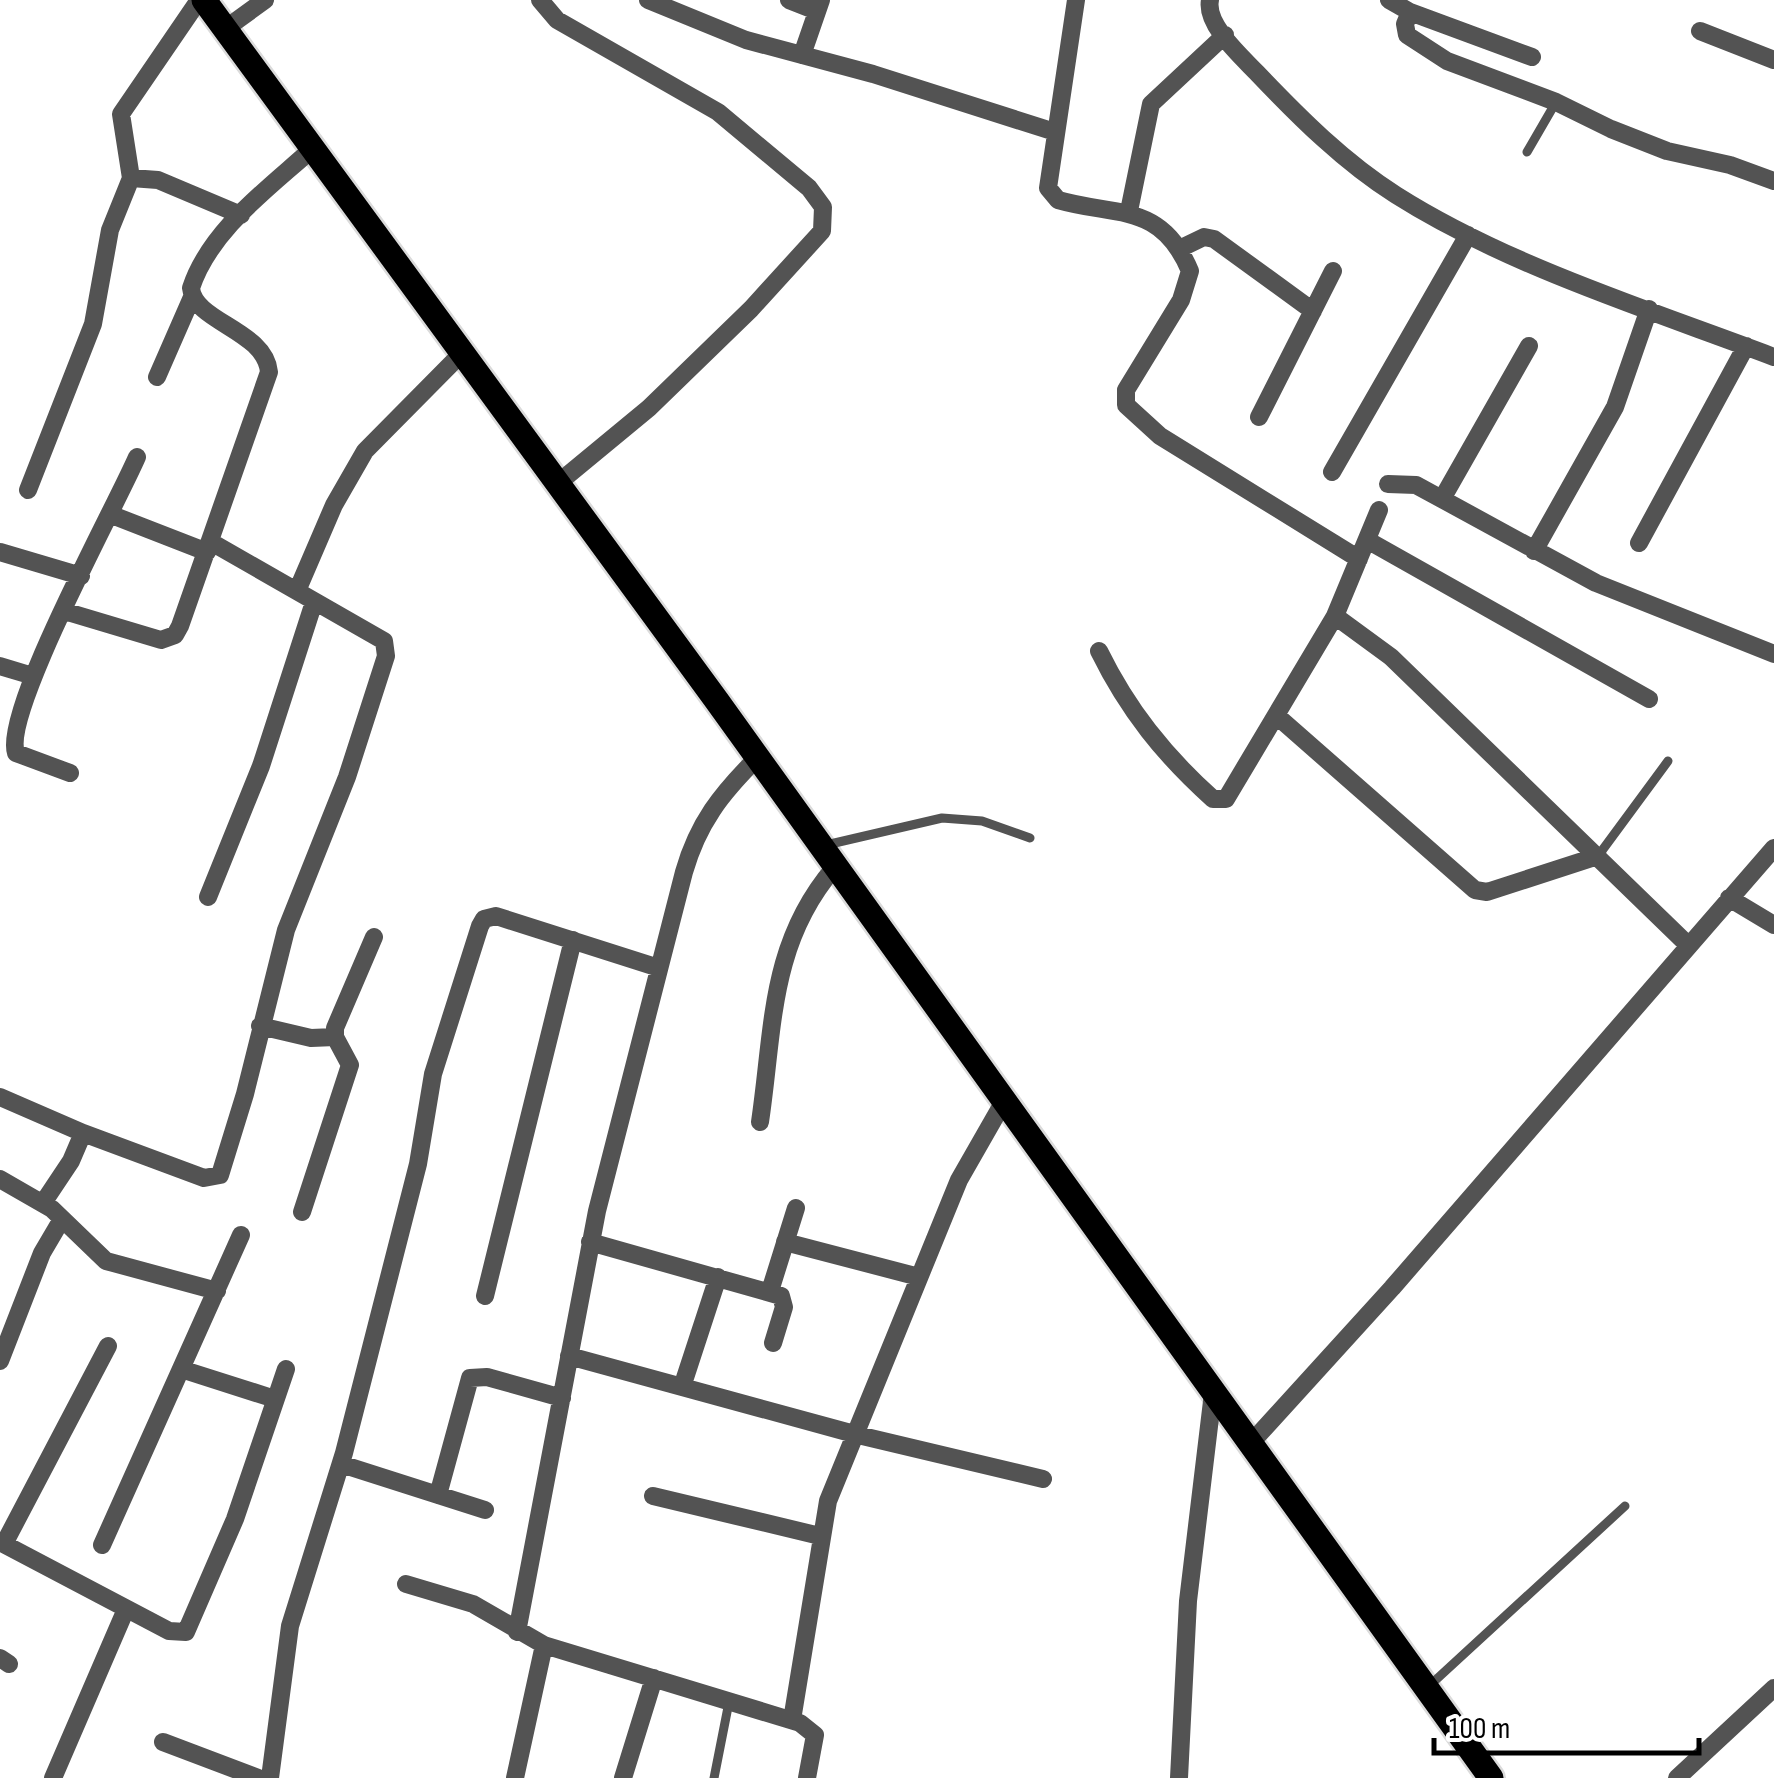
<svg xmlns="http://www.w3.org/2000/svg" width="1774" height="1778" font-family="'Sofia Sans Condensed',sans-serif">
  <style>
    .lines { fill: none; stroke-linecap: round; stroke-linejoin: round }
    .primary-casing { stroke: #dbdbdb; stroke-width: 30 }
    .lane { stroke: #535353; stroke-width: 9 }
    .street { stroke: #535353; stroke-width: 18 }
    .primary { stroke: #000; stroke-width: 25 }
  </style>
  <rect width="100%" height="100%" fill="#fff"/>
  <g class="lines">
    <defs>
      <path id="primary" d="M 204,0 L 717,701 L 1491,1778"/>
    </defs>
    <use href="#primary" class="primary-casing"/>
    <path class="lane" d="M 1527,152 L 1556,102
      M 826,845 L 942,818 L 982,821 L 1030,838
      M 1598,856 L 1668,761
      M 1428,1687 L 1625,1506
      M 714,1778 L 729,1702"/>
    <path class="street" d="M 540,0 L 557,20 L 718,112 L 809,188 L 823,207 L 822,231 L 751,309 L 649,408 L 557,484
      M 648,0 L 746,40 L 873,74 L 1055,132
      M 789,0 L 817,11
      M 1076,0 L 1048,188 L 1058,200 C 1117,217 1161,202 1190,271 L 1181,300 L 1126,390 L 1126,405 L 1160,436 L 1359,559
      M 1210,0 C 1205,25 1242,57 1258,74 C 1300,118 1344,162 1396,195 C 1508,266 1650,310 1774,357
      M 1389,0 L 1410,12 L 1532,57
      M 1410,12 L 1405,24 L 1407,35 L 1447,61 L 1556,102 L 1611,129 L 1667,151 L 1730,165 L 1774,181
      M 225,29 L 265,0
      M 1700,31 L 1774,60
      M 802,55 L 821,0
      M 131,178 L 121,114 L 199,0
      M 1129,211 L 1151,104 L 1225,35
      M 1179,249 L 1204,237 L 1214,239 L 1313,311
      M 157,377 L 192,297
      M 1259,417 L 1333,271
      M 1332,472 L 1468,235
      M 1388,484 L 1416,485 L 1596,583 L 1774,654
      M 28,490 L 93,324 L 110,230 L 131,178 L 158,180 L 241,215
      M 1442,499 L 1529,346
      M 112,515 L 207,552
      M 1367,540 L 1649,699
      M 1639,543 L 1746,346
      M 1534,551 L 1615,407 L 1649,309
      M 0,552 L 81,576
      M 297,591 L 334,505 L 365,451 L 461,354
      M 64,611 L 161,640 L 175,635 L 180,626 L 269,372 C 265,330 194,322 191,288 C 210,230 269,188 312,149
      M 1335,616 L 1391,657 L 1688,945
      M 1099,651 C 1128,710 1164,755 1213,799 L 1226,799 L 1335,616 L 1379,510
      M 0,666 L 33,676
      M 1278,717 L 1475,890 L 1487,892 L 1598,856
      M 70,773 L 16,753 C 2,713 115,508 137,457
      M 208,897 L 261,766 L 314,602
      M 1729,898 L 1774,925
      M 260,1026 L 311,1038 L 335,1037
      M 0,1097 L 83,1133 L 71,1161 L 43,1203
      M 760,1122 C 774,1028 769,944 834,868
      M 83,1133 L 204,1178 L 220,1175 L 245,1094 L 286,930 L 347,777 L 386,656 L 384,641 L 211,542
      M 0,1179 L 52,1209 L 106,1261 L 217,1291
      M 302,1212 L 350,1065 L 335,1037 L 335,1028 L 374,937
      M 590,1242 L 781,1296 L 784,1307 L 773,1343
      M 785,1242 L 919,1277
      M 770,1291 L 796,1208
      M 485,1296 L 573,940
      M 569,1356 L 858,1435 L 1043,1479
      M 0,1361 L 42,1253 L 62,1219
      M 184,1370 L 275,1399
      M 682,1387 L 718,1277
      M 1250,1444 L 1392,1288 L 1774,848
      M 341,1464 L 485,1510
      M 438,1495 L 470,1378 L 487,1377 L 562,1398
      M 653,1496 L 820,1536
      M 0,1542 L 169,1631 L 186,1632 L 235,1519 L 286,1369
      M 4,1544 L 108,1346
      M 102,1545 L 241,1235
      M 406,1584 L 473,1604 L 544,1645 L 800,1723 L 815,1735 L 807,1778
      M 517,1632 L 597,1211 L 684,872 C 698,823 721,794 757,758
      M 0,1658 L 9,1664
      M 792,1720 L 828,1501 L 959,1180 L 1003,1103
      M 163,1742 L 258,1778
      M 53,1778 L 126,1609
      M 270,1778 L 290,1626 L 344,1453 L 418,1164 L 433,1074 L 480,926 L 484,919 L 496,916 L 659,968
      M 515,1778 L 544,1645
      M 623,1778 L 654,1678
      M 1179,1778 L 1188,1601 L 1213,1393
      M 1677,1778 L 1774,1688"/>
    <use href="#primary" class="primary"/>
  </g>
  <path d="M1434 1738v15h265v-15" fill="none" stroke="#000000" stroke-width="5"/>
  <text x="1449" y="1738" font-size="30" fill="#000000" stroke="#ffffff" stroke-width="8" paint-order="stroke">100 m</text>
</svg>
